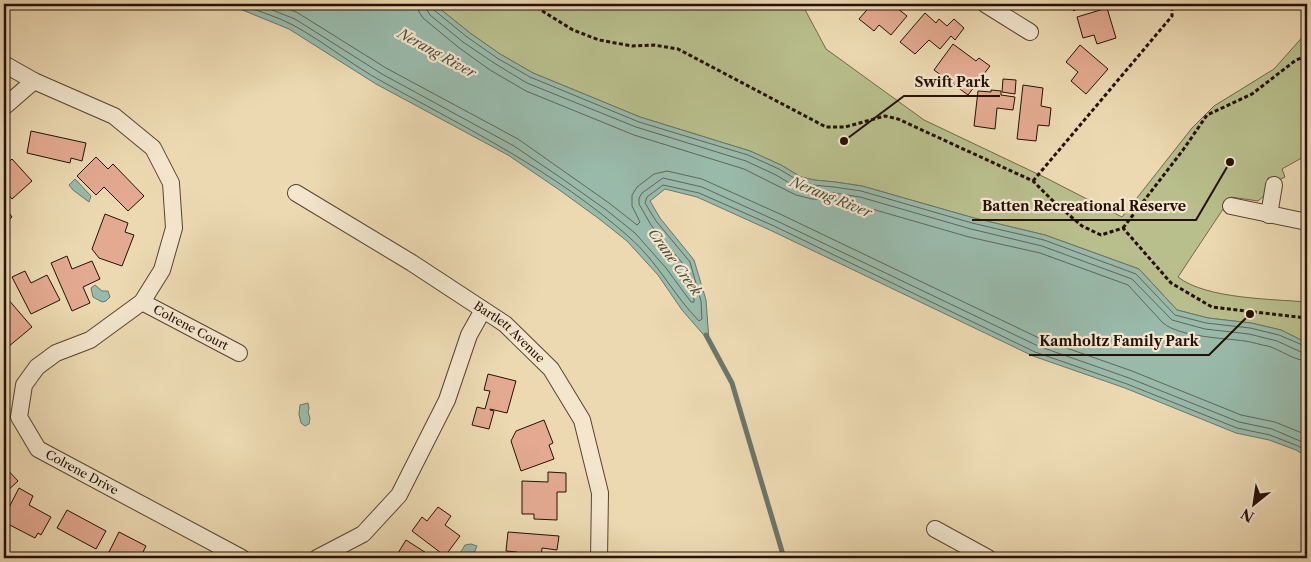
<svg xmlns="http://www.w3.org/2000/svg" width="1311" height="562" font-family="'Libre Caslon Text',serif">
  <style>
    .green { fill: #b8bf8c; stroke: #6e6848 }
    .water { fill: #99baab; stroke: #6b7668 }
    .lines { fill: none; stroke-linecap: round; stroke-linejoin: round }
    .shore { stroke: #5f6658; stroke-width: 1 }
    .stream { stroke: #6b7668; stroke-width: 5 }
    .building { fill: #e3aa91; stroke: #251104 }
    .minor-casing { stroke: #574330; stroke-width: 18 }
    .path { stroke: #251104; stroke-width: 3; stroke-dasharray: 4 2.5; stroke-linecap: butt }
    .minor { stroke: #f3e6cd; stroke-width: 16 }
    .labels { text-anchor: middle; stroke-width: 4.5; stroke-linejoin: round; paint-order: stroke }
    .street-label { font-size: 12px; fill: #251104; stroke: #f3e6cd }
    .water-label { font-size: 14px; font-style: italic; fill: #4e4c3e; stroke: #f3e6cd }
    .leader { fill: none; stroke: #251104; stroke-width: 2 }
    .callout-dot { fill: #251104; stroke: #f3e6cd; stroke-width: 2 }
    .callout-label { font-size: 14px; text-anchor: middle; font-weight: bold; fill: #251104; stroke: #f3e6cd; stroke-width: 4.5; stroke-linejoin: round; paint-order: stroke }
  </style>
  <rect width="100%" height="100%" fill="#ecd9b2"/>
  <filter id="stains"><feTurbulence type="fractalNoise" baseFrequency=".004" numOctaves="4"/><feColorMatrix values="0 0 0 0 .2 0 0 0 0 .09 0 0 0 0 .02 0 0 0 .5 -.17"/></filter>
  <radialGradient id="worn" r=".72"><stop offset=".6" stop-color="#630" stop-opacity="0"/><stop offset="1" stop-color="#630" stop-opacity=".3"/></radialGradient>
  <path class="green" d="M 434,4 L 802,4 L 826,49 L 924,120 L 1046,178 L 1122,217 L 1192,128 L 1214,106 L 1274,69 L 1307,32 L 1307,155 L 1282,169 L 1285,177 L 1281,179 L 1268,178 L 1265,195 L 1258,201 L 1231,197 L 1178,277 C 1206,299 1272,299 1307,302 L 1307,343 L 1281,330 L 1251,323 L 1208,318 L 1177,310 L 1139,269 L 1045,235 L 974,218 L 862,186 L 835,182 L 814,180 L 801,177 L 781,165 L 750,151 L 640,117 L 533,73 L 500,54 L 470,33 Z"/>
  <path class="water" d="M 219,4 L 434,4 L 470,33 L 500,54 L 533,73 L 640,117 L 750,151 L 781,165 L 801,177 L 814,180 L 835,182 L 862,186 L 974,218 L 1045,235 L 1139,269 L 1177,310 L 1208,318 L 1251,323 L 1281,330 L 1307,343 L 1307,457 L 1296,450 L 1269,440 L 1236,433 L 1125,388 L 1033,356 L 772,231 L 697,197 L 665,189 L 650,201 L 660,218 L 694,260 L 706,300 L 709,341 L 682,310 L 658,275 L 627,241 L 598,218 L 558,189 L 508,155 L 376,84 L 289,29 L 235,7 Z
    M 75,179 L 91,196 L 89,202 L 73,190 L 69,185 Z
    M 95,285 L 102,291 L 108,291 L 110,297 L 106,301 L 102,302 L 93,297 L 91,288 Z
    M 308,403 L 309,408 L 308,412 L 310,418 L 309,424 L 305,426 L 301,423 L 299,414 L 300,405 Z
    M 471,544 L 477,546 L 472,558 L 458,558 L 459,555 L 465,545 Z"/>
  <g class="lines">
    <path class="shore" d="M 240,4 C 257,11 276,16 293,25 C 324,42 352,65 383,82 C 468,129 556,172 629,237 C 658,262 674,296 699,321 L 702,319 L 701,301 L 690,262 L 656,221 L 645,203 L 647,197 L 663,185 L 699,193 L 774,226 L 1035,352 L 1127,384 L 1237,428 L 1270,435 L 1298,446 L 1307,451
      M 257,4 L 295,19 L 382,74 L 514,146 L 564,180 L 605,209 L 635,233 L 666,268 L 691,302 L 694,302 L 694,299 L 684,265 L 651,225 L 639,204 L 639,198 L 642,193 L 663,178 L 702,187 L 777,221 L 1038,346 L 1129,378 L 1239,422 L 1272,429 L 1307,444
      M 277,4 L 298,13 L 386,68 L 518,139 L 609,203 L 637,225 L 640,222 L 632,206 L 632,195 L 637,187 L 654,174 L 667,171 L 702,179 L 780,214 L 1041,339 L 1132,371 L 1241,415 L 1275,422 L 1307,435
      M 418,4 L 419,12 L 423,18 L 458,47 L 490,70 L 526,91 L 634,135 L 744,169 L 796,195 L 812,199 L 833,200 L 858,205 L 969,237 L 1040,253 L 1128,285 L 1163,323 C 1180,337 1223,338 1245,341 C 1253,342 1260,345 1268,346 C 1281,350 1293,360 1307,361
      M 426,4 L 427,10 L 430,15 L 463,42 L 494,63 L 527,83 L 636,127 L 746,161 L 776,175 L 796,187 L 811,191 L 834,193 L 860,197 L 971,229 L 1042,246 L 1132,279 L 1172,320 L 1205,329 L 1249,334 L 1277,341 L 1301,352 L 1307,353
      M 432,4 L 434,10 L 467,37 L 497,58 L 530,77 L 639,122 L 748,155 L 779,169 L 799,181 L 813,185 L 834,187 L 861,191 L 972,223 L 1044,240 L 1136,274 L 1175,315 L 1206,323 L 1250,328 L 1279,335 L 1307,347"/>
    <path class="stream" d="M 706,335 L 732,383 L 784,558"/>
  </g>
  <path class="building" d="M 872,4 L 892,4 L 907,16 L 891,35 L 879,25 L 874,31 L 859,19 Z
    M 1068,4 L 1082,4 L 1074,11 Z
    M 1107,8 L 1116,38 L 1097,44 L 1094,35 L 1083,38 L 1077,17 Z
    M 925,13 L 936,23 L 939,19 L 947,26 L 954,19 L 964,28 L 955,40 L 951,36 L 940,49 L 929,40 L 915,54 L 900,42 Z
    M 953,44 L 976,61 L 979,58 L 990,66 L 968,95 L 934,70 Z
    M 1080,45 L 1108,69 L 1086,94 L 1071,81 L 1078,72 L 1066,62 Z
    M 1003,79 L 1016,80 L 1015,94 L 1002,92 Z
    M 1023,85 L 1043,88 L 1041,106 L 1051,108 L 1049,126 L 1038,125 L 1036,141 L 1017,139 Z
    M 991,90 L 1001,91 L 1001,95 L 1015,97 L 1013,110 L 997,108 L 995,129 L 974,126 L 978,91 L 991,92 Z
    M 31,131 L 86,143 L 82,161 L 71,158 L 70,163 L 27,153 Z
    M 96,157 L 108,169 L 113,164 L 144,196 L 128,211 L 104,187 L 96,195 L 77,176 Z
    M 12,159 L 32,181 L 12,199 L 4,189 L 4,166 Z
    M 4,206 L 12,217 L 4,224 Z
    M 105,214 L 128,223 L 125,232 L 134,235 L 122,266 L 99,258 L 92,249 Z
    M 67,256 L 72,269 L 92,261 L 100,279 L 83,287 L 90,303 L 72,311 L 51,263 Z
    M 25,271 L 31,283 L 47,275 L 60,300 L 31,314 L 12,277 Z
    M 7,298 L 32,327 L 8,347 L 4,342 L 4,300 Z
    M 488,374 L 516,381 L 507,413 L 490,409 L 490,410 L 494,411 L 489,429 L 472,425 L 477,407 L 485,409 L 490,391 L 484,390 Z
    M 544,420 L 553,443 L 549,445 L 554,459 L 521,471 L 511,441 L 516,431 Z
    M 4,466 L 18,481 L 4,494 Z
    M 548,472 L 566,473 L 566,492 L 557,492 L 557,520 L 534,519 L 534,514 L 522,514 L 522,481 L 548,482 Z
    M 19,488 L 33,496 L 29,505 L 51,517 L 41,535 L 38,533 L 35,538 L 4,522 L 4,517 Z
    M 438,507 L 451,516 L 445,525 L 460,536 L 445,556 L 412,531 L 422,517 L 427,521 Z
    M 67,510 L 106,531 L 96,549 L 57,528 Z
    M 119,532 L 146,546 L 140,558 L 106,558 Z
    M 508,532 L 559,536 L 557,550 L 542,548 L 541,558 L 516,558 L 517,552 L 506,551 Z
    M 406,540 L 434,558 L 395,558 Z"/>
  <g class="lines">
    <defs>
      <g id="minor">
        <path d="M 985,4 L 1030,32"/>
        <path id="s1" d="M 4,64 L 34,81 L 114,116 L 153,148 L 171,183 L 174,228 L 162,270 L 142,302 L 90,340 L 56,353 L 37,367 L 24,385 L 19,417 L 38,449 L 242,558"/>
        <path d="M 4,107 L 34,81"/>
        <path id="s2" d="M 296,193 L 412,263 L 505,324 L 551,369 L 582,420 L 600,493 L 599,558"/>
        <path d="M 1231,206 L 1307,222"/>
        <path d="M 1269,215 L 1274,185"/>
        <path id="s3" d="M 142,302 L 239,353"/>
        <path d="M 935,529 L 988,558"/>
        <path d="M 317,558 L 363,534 L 399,495 L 447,400 L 469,335 L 483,310"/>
      </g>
    </defs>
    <use href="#minor" class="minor-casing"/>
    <path class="path" d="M 531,4 L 573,30 L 599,40 L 632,46 L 654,45 L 678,49 L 826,127 L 845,127 L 885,116 L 898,119 L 1033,181 L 1055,203 L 1082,226 L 1101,235 L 1123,228 L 1171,283 L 1212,307 L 1307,318
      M 1033,181 L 1172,16 L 1172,4
      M 1123,228 L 1183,150 L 1207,115 L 1252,94 L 1296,60 L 1307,56"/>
    <use href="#minor" class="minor"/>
  </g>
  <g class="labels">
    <g class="street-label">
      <text dy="4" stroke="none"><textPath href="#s3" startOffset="55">Colrene Court</textPath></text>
      <text dy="4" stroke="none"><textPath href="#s2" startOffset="255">Bartlett Avenue</textPath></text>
      <text dy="4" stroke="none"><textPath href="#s1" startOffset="604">Colrene Drive</textPath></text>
    </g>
    <g class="water-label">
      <text transform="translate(437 53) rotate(29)" y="5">Nerang River</text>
      <text transform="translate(831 197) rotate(22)" y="5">Nerang River</text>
      <text transform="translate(675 262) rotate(54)" y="5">Crane Creek</text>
    </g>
  </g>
  <path class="leader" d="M844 141L904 96H1000M1230 162L1196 220H972M1250 314L1209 355H1029"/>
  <g class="callout-dot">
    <circle cx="844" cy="141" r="5"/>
    <circle cx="1230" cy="162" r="5"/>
    <circle cx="1250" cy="314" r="5"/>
  </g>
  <g class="callout-label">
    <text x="952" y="87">Swift Park</text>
    <text x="1084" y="211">Batten Recreational Reserve</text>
    <text x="1119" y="346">Kamholtz Family Park</text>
  </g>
  <rect width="1311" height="562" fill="none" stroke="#ecd9b2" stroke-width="20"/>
  <rect x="5" y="5" width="1301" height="552" fill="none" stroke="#251104" stroke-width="2.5"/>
  <rect x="10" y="10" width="1291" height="542" fill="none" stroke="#251104"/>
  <g transform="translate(1254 504) rotate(210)" stroke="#f3e6cd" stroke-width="4" paint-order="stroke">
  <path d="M0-4L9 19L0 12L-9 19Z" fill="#251104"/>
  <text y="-8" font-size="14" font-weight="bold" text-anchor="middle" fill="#251104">N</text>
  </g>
  <rect width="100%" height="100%" filter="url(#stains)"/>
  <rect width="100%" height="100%" fill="url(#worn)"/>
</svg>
